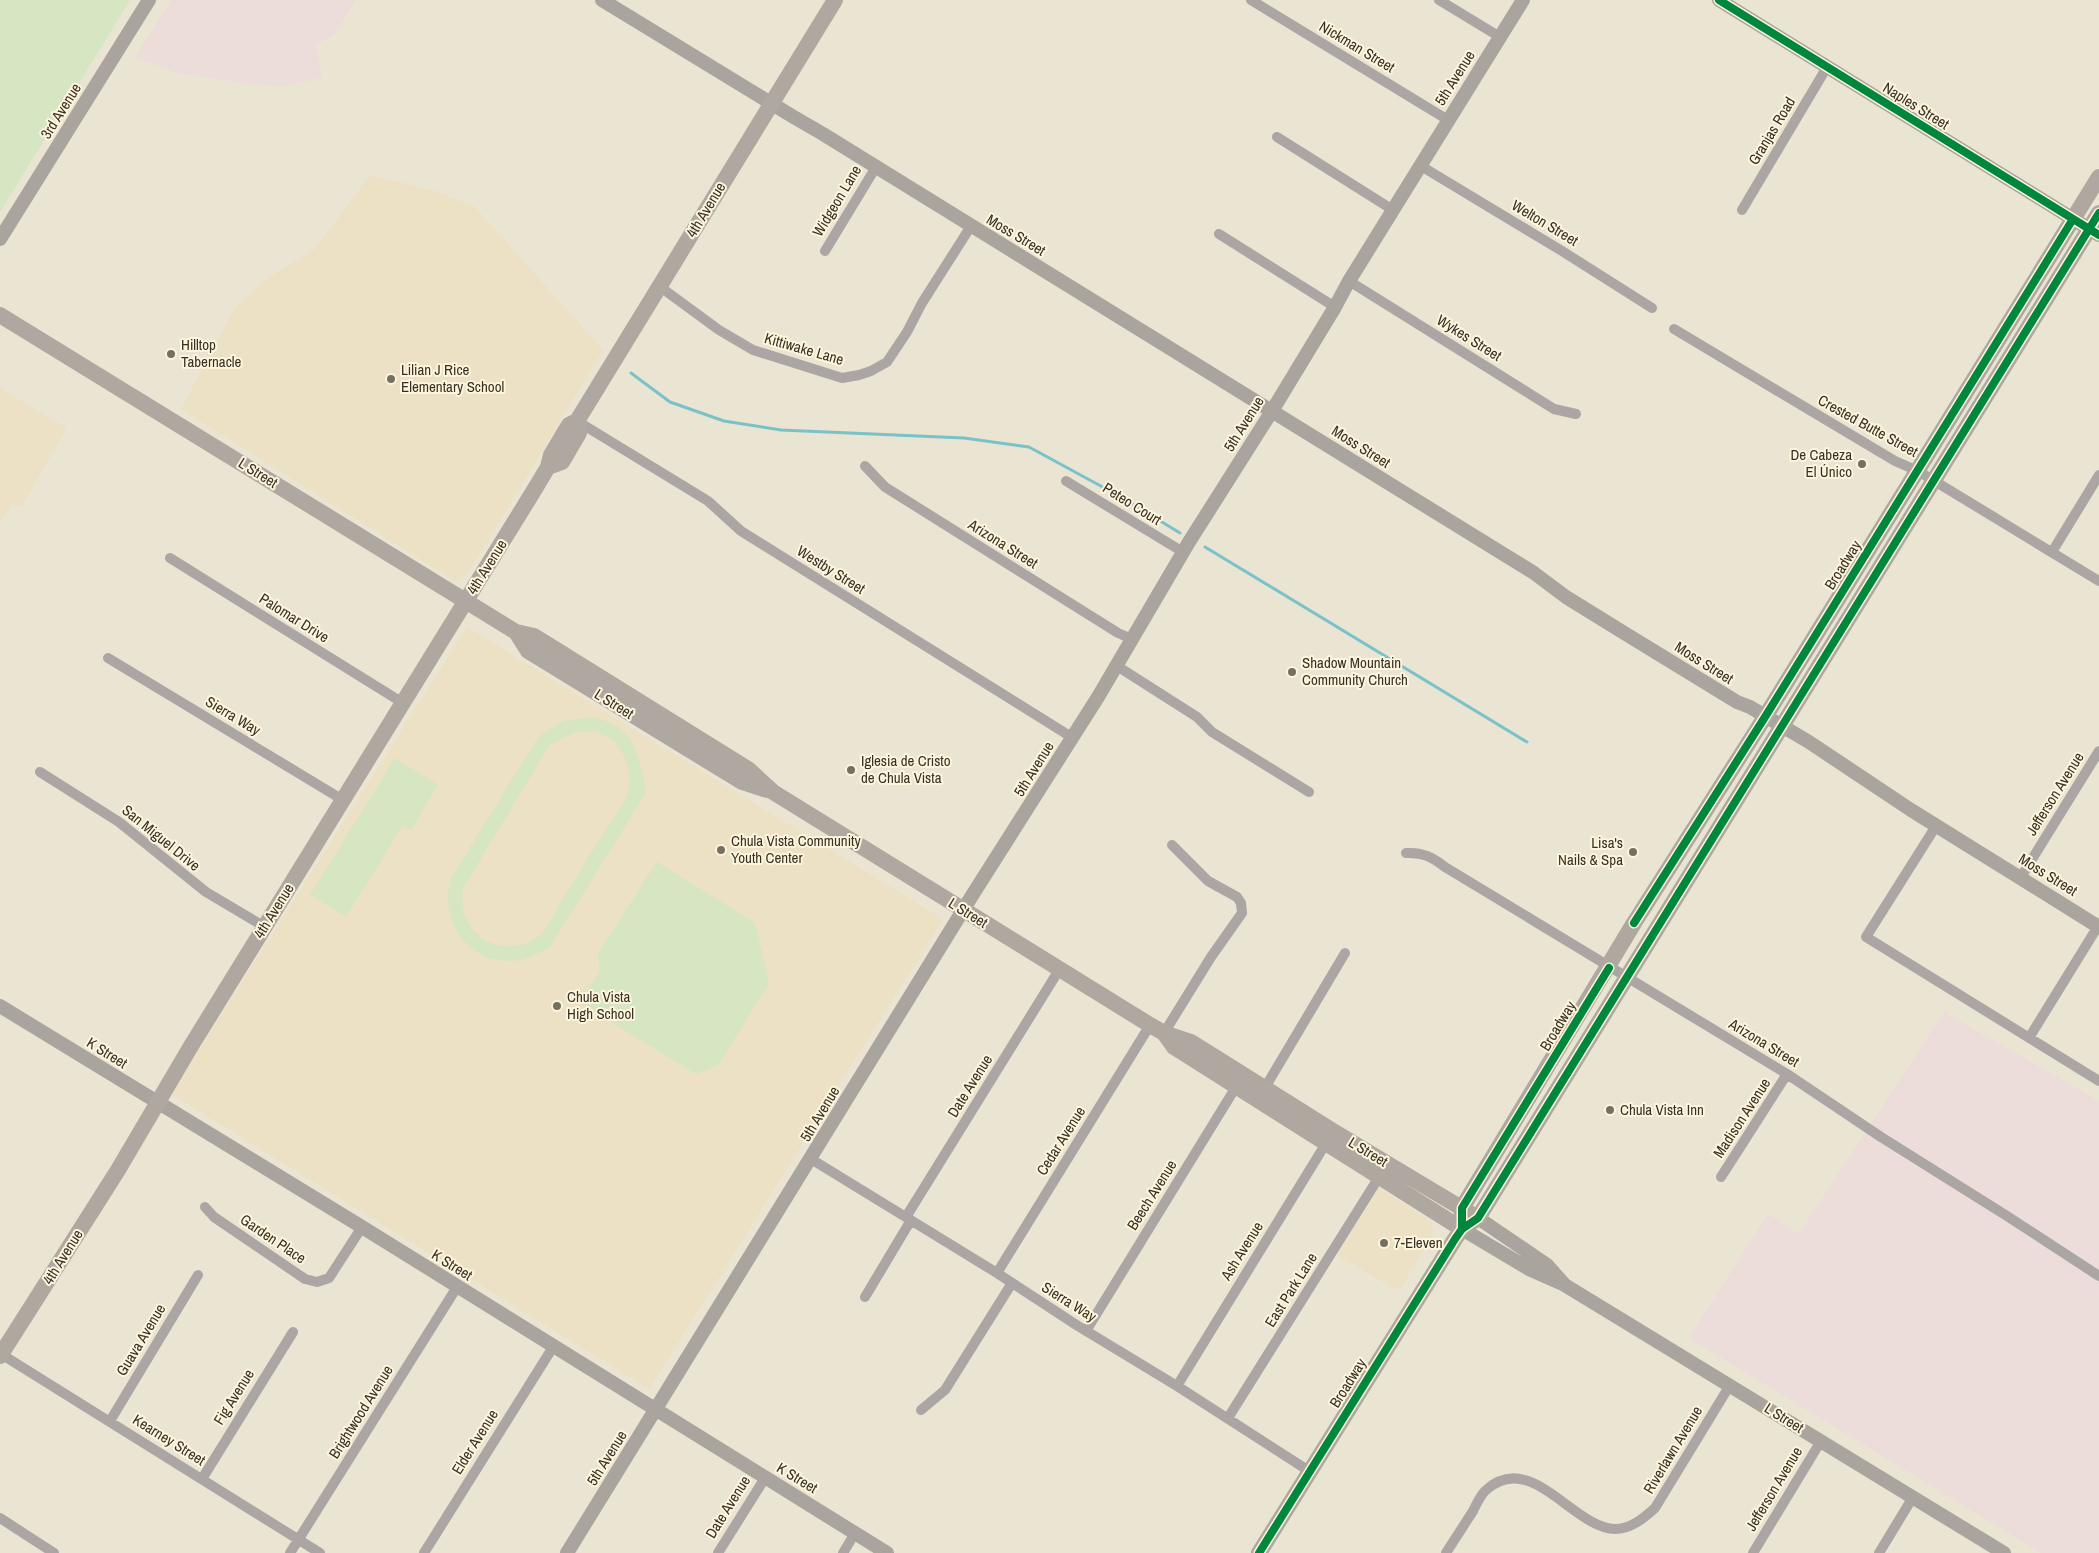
<svg xmlns="http://www.w3.org/2000/svg" width="2099" height="1553" font-family="'Archivo Narrow',sans-serif">
  <style>
    .built { fill: #ece1c4 }
    .industrial { fill: #edddda }
    .green { fill: #d6e5c2; fill-rule: evenodd }
    .lines { fill: none; stroke-linecap: round; stroke-linejoin: round }
    .stream { stroke: #79c2c8; stroke-width: 3 }
    .street { stroke: #aba6a3; stroke-width: 10 }
    .secondary { stroke: #aaa49f; stroke-width: 14 }
    .primary { stroke: #aea8a0; stroke-width: 16 }
    .cycleway-casing { stroke: #fff5dd; stroke-width: 11 }
    .cycleway { stroke: #00873e; stroke-width: 8 }
    .poi-dot { fill: #757062; stroke: #fff5dd; stroke-width: 2 }
    .labels { text-anchor: middle; stroke-width: 4; stroke-linejoin: round; paint-order: stroke }
    .street-label { font-size: 15px; fill: #363125; stroke: #fff5dd }
    .poi-label { font-size: 15px; fill: #363125; stroke: #fff5dd; text-anchor: start }
  </style>
  <rect width="100%" height="100%" fill="#eae4d3"/>
  <path class="built" d="M 370,175 L 436,191 L 475,207 L 603,350 L 468,573 L 456,582 L 181,409 L 235,308 L 266,279 L 315,249 Z
    M 0,388 L 67,428 L 21,507 L 12,504 L 0,522 Z
    M 467,627 L 943,919 L 649,1389 L 171,1094 Z
    M 1379,1188 L 1432,1222 L 1433,1234 L 1401,1288 L 1395,1289 L 1337,1255 Z"/>
  <path class="industrial" d="M 171,0 L 356,0 L 335,34 L 316,45 L 322,78 L 283,86 L 249,84 L 178,73 L 135,57 Z
    M 1944,1012 L 2099,1101 L 2099,1553 L 2041,1553 L 1689,1338 L 1768,1214 L 1799,1234 Z"/>
  <path class="green" d="M 0,0 L 130,0 L 0,212 Z
    M 590,717 C 621,722 634,737 641,767 C 643,776 646,784 645,794 L 550,947 C 537,954 522,962 507,961 C 464,961 436,913 453,875 L 539,736 L 563,721 ZM 578,732 C 585,732 592,731 598,733 C 625,741 635,774 626,798 C 604,832 583,867 561,901 C 556,910 547,930 539,936 C 523,949 498,950 482,938 C 465,926 460,908 463,888 L 549,746 L 569,735 Z
    M 395,758 L 438,785 L 411,830 L 403,825 L 346,917 L 310,895 Z
    M 657,862 L 755,923 L 769,983 L 718,1065 L 696,1074 L 585,1006 L 583,996 L 600,972 L 598,953 Z"/>
  <g class="lines">
    <path class="stream" d="M 631,373 L 670,402 L 724,421 L 781,430 L 964,438 L 1029,447 L 1121,497 L 1180,533
      M 1205,547 L 1527,742"/>
    <path class="street" d="M 1251,0 L 1448,120
      M 1439,0 L 1500,37
      M 1277,137 L 1393,210
      M 1421,166 L 1562,251 L 1652,308
      M 1742,210 L 1827,67
      M 1219,234 L 1335,307
      M 825,251 L 876,167
      M 1349,281 L 1554,409 L 1576,414
      M 659,286 L 719,330 L 753,350 L 842,378 L 859,375 L 871,371 L 887,362 L 907,332 L 922,303 L 971,226
      M 1674,329 L 1895,461 L 1918,471 L 2099,581
      M 577,421 L 708,501 L 741,531 L 1073,738
      M 865,466 L 885,487 L 1118,633 L 1132,639
      M 1066,481 L 1183,552
      M 2052,552 L 2099,475
      M 170,558 L 403,703
      M 108,658 L 343,800
      M 1117,666 L 1197,717 L 1212,732 L 1309,792
      M 40,772 L 119,822 L 206,892 L 265,927
      M 1936,826 L 1866,937 L 2099,1081
      M 1406,853 C 1423,852 1432,857 1445,867 L 1787,1074 L 1881,1137 L 2007,1216 L 2099,1276
      M 2021,877 L 2099,751
      M 1164,1033 L 1211,957 L 1242,913 L 1241,903 L 1237,897 L 1208,881 L 1172,845
      M 2029,1038 L 2098,926
      M 1263,1091 L 1345,953
      M 811,1159 L 997,1273 L 1078,1326 L 1177,1386 L 1309,1471
      M 1721,1177 L 1787,1074
      M 205,1207 L 214,1217 L 305,1279 L 317,1282 L 329,1278 L 362,1227
      M 906,1217 L 1059,970
      M 997,1273 L 1150,1025
      M 865,1297 L 911,1220
      M 1086,1331 L 1239,1082
      M 1,1354 L 320,1553
      M 1177,1386 L 1328,1140
      M 921,1410 L 945,1390 L 1012,1283
      M 1228,1418 L 1379,1177
      M 110,1421 L 198,1275
      M 202,1479 L 293,1332
      M 0,1518 L 54,1553
      M 290,1553 L 457,1287
      M 424,1553 L 553,1347
      M 718,1553 L 765,1478
      M 843,1553 L 855,1533
      M 1446,1553 C 1455,1539 1464,1525 1473,1511 C 1476,1505 1480,1496 1485,1491 C 1530,1448 1573,1528 1615,1529 C 1631,1529 1644,1518 1655,1508 L 1730,1385
      M 1753,1553 L 1821,1441
      M 1879,1553 L 1913,1497"/>
    <path class="secondary" d="M 602,0 L 792,116 L 823,134 L 1534,573 L 1566,597 L 1621,631 L 1737,702 L 1750,707 L 1809,742 L 1911,810 L 2099,927
      M 1719,0 L 2099,235
      M 0,239 L 149,0
      M 0,1006 L 362,1227 L 887,1553
      M 1478,1218 L 1547,1265 L 1563,1283
      M 1462,1229 L 1529,1269 L 1563,1284 L 2004,1553
      M 567,1553 L 973,894 L 1098,697 L 1189,542 L 1272,411 L 1335,307 L 1349,281 L 1523,0"/>
    <path class="primary" d="M 0,315 L 516,632 L 534,636 L 547,644 L 748,769 L 773,792 L 1150,1025 L 1164,1033 L 1191,1042 L 1333,1131 L 1478,1218
      M 548,467 L 562,462 L 579,433 L 577,421
      M 516,632 L 528,651 L 742,782 L 767,790
      M 1164,1033 L 1174,1047 L 1462,1229
      M 1462,1219 L 1462,1208 L 1634,923 L 1765,717 L 2099,177
      M 0,1356 L 118,1170 L 191,1046 L 533,492 L 548,467 L 551,455 L 564,433 L 569,425 L 577,421 L 835,0
      M 1259,1553 L 1455,1239 L 1462,1229 L 1478,1218 L 2099,213"/>
    <defs>
      <path id="cycleway" d="M 1719,0 L 2099,235
        M 1634,923 L 1765,717 L 2073,219
        M 1462,1229 L 1462,1208 L 1609,968
        M 1259,1553 L 1455,1239 L 1462,1229 L 1478,1218 L 2099,213"/>
    </defs>
    <use href="#cycleway" class="cycleway-casing"/>
    <use href="#cycleway" class="cycleway"/>
  </g>
  <g class="poi-dot">
    <circle cx="171" cy="354" r="5"/>
    <circle cx="391" cy="379" r="5"/>
    <circle cx="1862" cy="464" r="5"/>
    <circle cx="1292" cy="672" r="5"/>
    <circle cx="851" cy="770" r="5"/>
    <circle cx="721" cy="850" r="5"/>
    <circle cx="1633" cy="852" r="5"/>
    <circle cx="557" cy="1006" r="5"/>
    <circle cx="1610" cy="1110" r="5"/>
    <circle cx="1384" cy="1243" r="5"/>
  </g>
  <g class="labels">
    <g class="street-label">
      <text transform="translate(1357 47) rotate(31)" y="5">Nickman Street</text>
      <text transform="translate(1455 78) rotate(-58)" y="5">5th Avenue</text>
      <text transform="translate(1916 106) rotate(32)" y="5">Naples Street</text>
      <text transform="translate(61 111) rotate(-58)" y="5">3rd Avenue</text>
      <text transform="translate(1772 131) rotate(-59)" y="5">Granjas Road</text>
      <text transform="translate(837 201) rotate(-59)" y="5">Widgeon Lane</text>
      <text transform="translate(706 210) rotate(-59)" y="5">4th Avenue</text>
      <text transform="translate(1545 223) rotate(31)" y="5">Welton Street</text>
      <text transform="translate(1016 235) rotate(31)" y="5">Moss Street</text>
      <text transform="translate(1469 338) rotate(32)" y="5">Wykes Street</text>
      <text transform="translate(804 349) rotate(16)" y="5">Kittiwake Lane</text>
      <text transform="translate(1244 424) rotate(-58)" y="5">5th Avenue</text>
      <text transform="translate(1868 426) rotate(29)" y="5">Crested Butte Street</text>
      <text transform="translate(1361 447) rotate(32)" y="5">Moss Street</text>
      <text transform="translate(258 473) rotate(32)" y="5">L Street</text>
      <text transform="translate(1132 504) rotate(32)" y="5">Peteo Court</text>
      <text transform="translate(1003 544) rotate(32)" y="5">Arizona Street</text>
      <text transform="translate(1843 565) rotate(-58)" y="5">Broadway</text>
      <text transform="translate(487 567) rotate(-58)" y="5">4th Avenue</text>
      <text transform="translate(831 570) rotate(32)" y="5">Westby Street</text>
      <text transform="translate(294 618) rotate(32)" y="5">Palomar Drive</text>
      <text transform="translate(1704 663) rotate(32)" y="5">Moss Street</text>
      <text transform="translate(614 704) rotate(32)" y="5">L Street</text>
      <text transform="translate(233 716) rotate(31)" y="5">Sierra Way</text>
      <text transform="translate(1034 769) rotate(-58)" y="5">5th Avenue</text>
      <text transform="translate(2055 794) rotate(-58)" y="5">Jefferson Avenue</text>
      <text transform="translate(161 838) rotate(39)" y="5">San Miguel Drive</text>
      <text transform="translate(2048 875) rotate(32)" y="5">Moss Street</text>
      <text transform="translate(274 911) rotate(-58)" y="5">4th Avenue</text>
      <text transform="translate(968 913) rotate(32)" y="5">L Street</text>
      <text transform="translate(1558 1026) rotate(-59)" y="5">Broadway</text>
      <text transform="translate(1764 1043) rotate(31)" y="5">Arizona Street</text>
      <text transform="translate(107 1053) rotate(32)" y="5">K Street</text>
      <text transform="translate(970 1086) rotate(-58)" y="5">Date Avenue</text>
      <text transform="translate(820 1114) rotate(-59)" y="5">5th Avenue</text>
      <text transform="translate(1742 1118) rotate(-57)" y="5">Madison Avenue</text>
      <text transform="translate(1061 1141) rotate(-58)" y="5">Cedar Avenue</text>
      <text transform="translate(1368 1152) rotate(31)" y="5">L Street</text>
      <text transform="translate(1152 1195) rotate(-58)" y="5">Beech Avenue</text>
      <text transform="translate(273 1239) rotate(34)" y="5">Garden Place</text>
      <text transform="translate(1242 1251) rotate(-58)" y="5">Ash Avenue</text>
      <text transform="translate(63 1257) rotate(-58)" y="5">4th Avenue</text>
      <text transform="translate(452 1265) rotate(32)" y="5">K Street</text>
      <text transform="translate(1291 1290) rotate(-58)" y="5">East Park Lane</text>
      <text transform="translate(1069 1302) rotate(32)" y="5">Sierra Way</text>
      <text transform="translate(141 1340) rotate(-59)" y="5">Guava Avenue</text>
      <text transform="translate(1348 1383) rotate(-58)" y="5">Broadway</text>
      <text transform="translate(234 1397) rotate(-58)" y="5">Fig Avenue</text>
      <text transform="translate(361 1412) rotate(-58)" y="5">Brightwood Avenue</text>
      <text transform="translate(1784 1418) rotate(32)" y="5">L Street</text>
      <text transform="translate(169 1440) rotate(32)" y="5">Kearney Street</text>
      <text transform="translate(475 1442) rotate(-58)" y="5">Elder Avenue</text>
      <text transform="translate(1673 1450) rotate(-59)" y="5">Riverlawn Avenue</text>
      <text transform="translate(607 1458) rotate(-58)" y="5">5th Avenue</text>
      <text transform="translate(797 1478) rotate(31)" y="5">K Street</text>
      <text transform="translate(1774 1489) rotate(-59)" y="5">Jefferson Avenue</text>
      <text transform="translate(728 1507) rotate(-58)" y="5">Date Avenue</text>
    </g>
    <g class="poi-label">
      <text x="181" y="350">Hilltop<tspan x="181" dy="17">Tabernacle</tspan></text>
      <text x="401" y="375">Lilian J Rice<tspan x="401" dy="17">Elementary School</tspan></text>
      <text x="1852" y="460" text-anchor="end">De Cabeza<tspan x="1852" dy="17">El Único</tspan></text>
      <text x="1302" y="668">Shadow Mountain<tspan x="1302" dy="17">Community Church</tspan></text>
      <text x="861" y="766">Iglesia de Cristo<tspan x="861" dy="17">de Chula Vista</tspan></text>
      <text x="731" y="846">Chula Vista Community<tspan x="731" dy="17">Youth Center</tspan></text>
      <text x="1623" y="848" text-anchor="end">Lisa's<tspan x="1623" dy="17">Nails &amp; Spa</tspan></text>
      <text x="567" y="1002">Chula Vista<tspan x="567" dy="17">High School</tspan></text>
      <text x="1620" y="1115">Chula Vista Inn</text>
      <text x="1394" y="1248">7-Eleven</text>
    </g>
  </g>
</svg>
